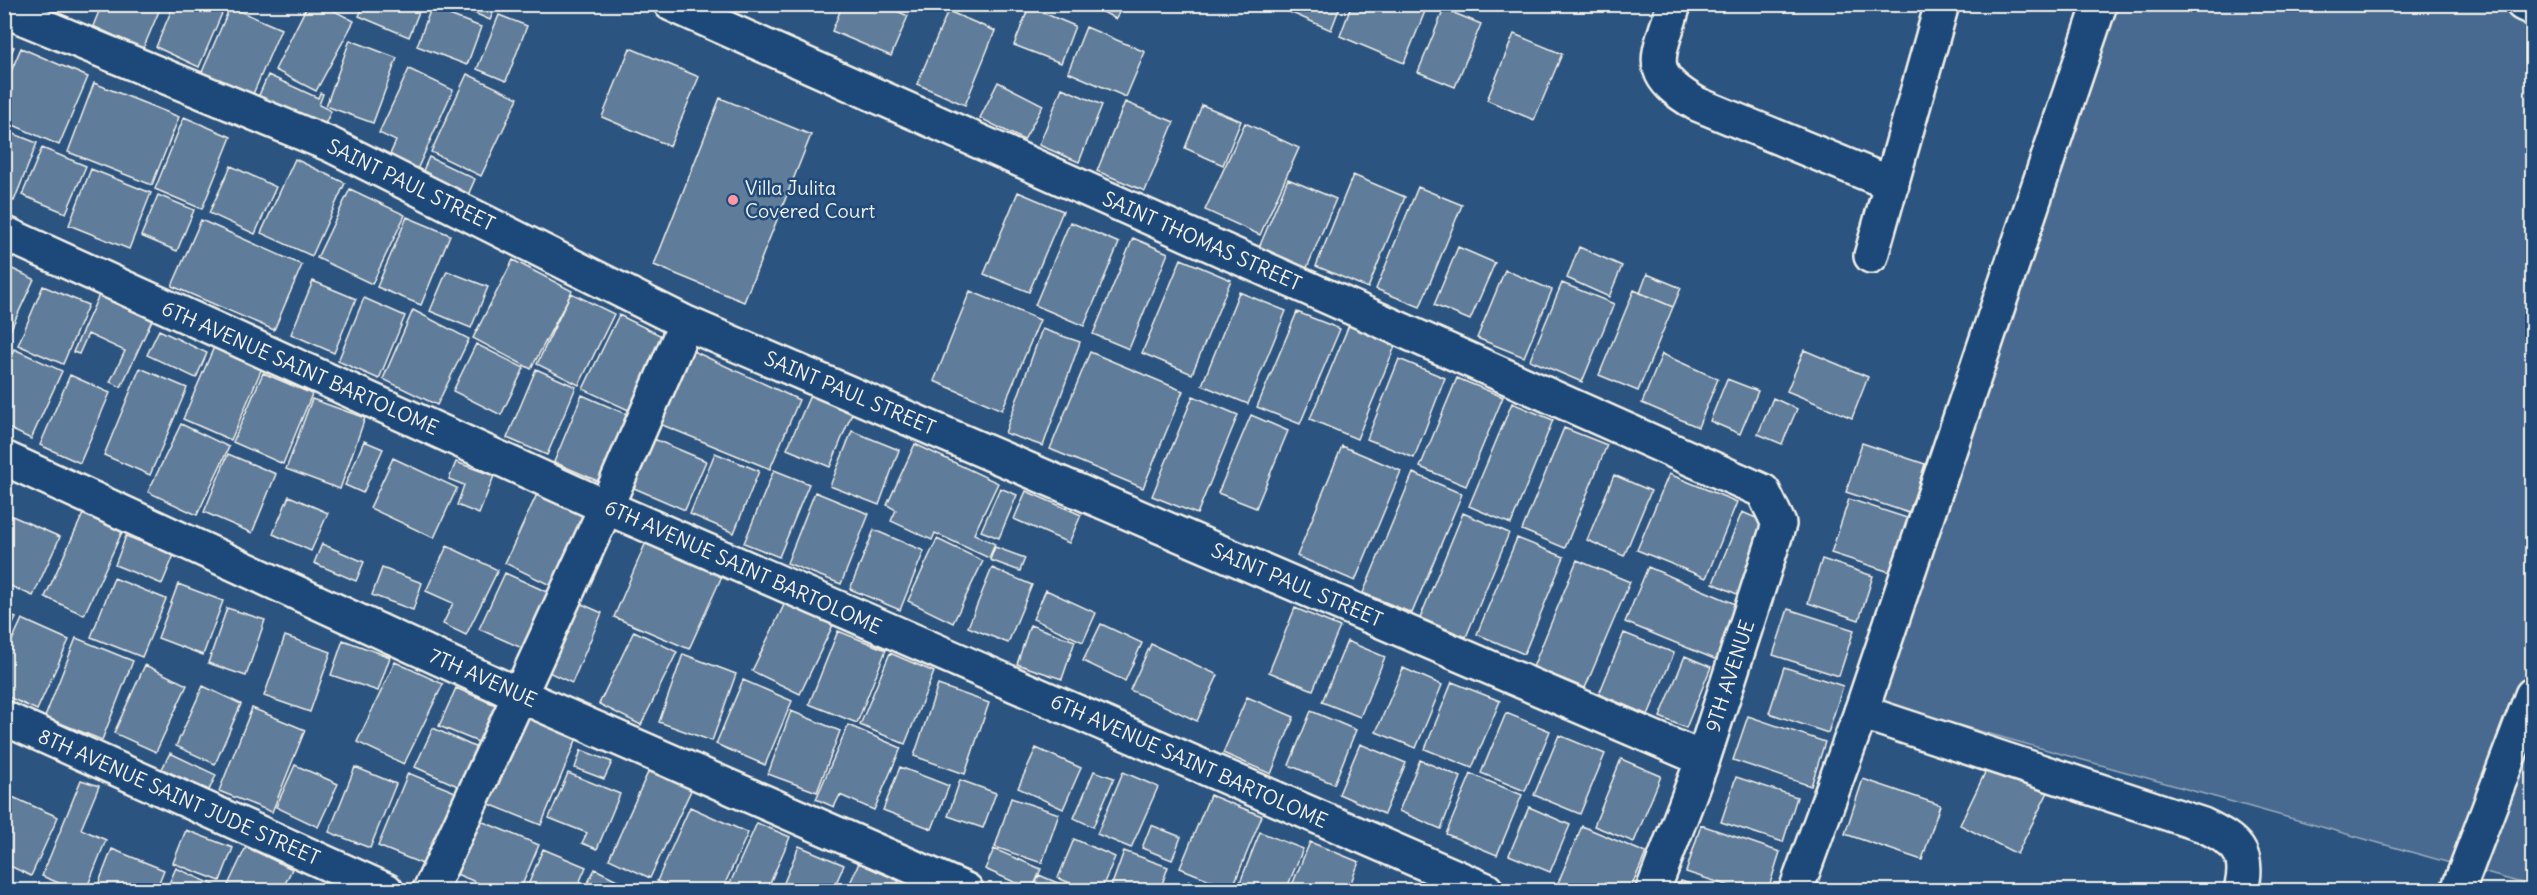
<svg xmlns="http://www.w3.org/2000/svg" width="2537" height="895" font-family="Delius,sans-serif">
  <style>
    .green { fill: #496b90; stroke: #9eaebc; stroke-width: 1.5 }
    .building { fill: #5e7b9a; stroke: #f4f1e8; stroke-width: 1.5 }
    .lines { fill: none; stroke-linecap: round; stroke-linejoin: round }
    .minor-casing { stroke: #f4f1e8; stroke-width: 38 }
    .tertiary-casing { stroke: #f4f1e8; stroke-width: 38 }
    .minor { stroke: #1f4a7a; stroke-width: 33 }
    .tertiary { stroke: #1f4a7a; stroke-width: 33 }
    .poi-dot { fill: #ff9aa2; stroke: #1f4a7a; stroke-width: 2 }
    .labels { text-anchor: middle; stroke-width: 5; stroke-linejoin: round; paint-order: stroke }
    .street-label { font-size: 20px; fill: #f4f1e8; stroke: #1f4a7a }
    .poi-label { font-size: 20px; fill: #f4f1e8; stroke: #1f4a7a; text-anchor: start }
  </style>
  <rect width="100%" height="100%" fill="#2c5481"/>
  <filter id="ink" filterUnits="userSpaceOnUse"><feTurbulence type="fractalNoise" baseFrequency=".0167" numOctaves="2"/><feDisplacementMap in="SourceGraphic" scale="12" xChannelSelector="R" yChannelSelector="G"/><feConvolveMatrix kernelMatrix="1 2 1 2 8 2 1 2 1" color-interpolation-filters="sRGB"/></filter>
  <g filter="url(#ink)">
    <path class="green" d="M 2116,5 L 2532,5 L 2532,886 L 1880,703 Z"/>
    <path class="building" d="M 102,4 L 162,4 L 143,49 L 93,26 Z
      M 174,4 L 226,4 L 199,67 L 156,47 Z
      M 308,4 L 321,4 L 354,21 L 316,91 L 275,70 Z
      M 364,4 L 422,4 L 409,37 L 359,16 Z
      M 454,4 L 497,4 L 490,20 Z
      M 843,4 L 881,4 L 908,16 L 891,56 L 832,31 Z
      M 1088,4 L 1123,4 L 1116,19 Z
      M 1271,4 L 1341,4 L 1331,30 Z
      M 1352,4 L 1428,4 L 1404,63 L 1340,36 Z
      M 230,7 L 281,29 L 250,101 L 199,79 Z
      M 1029,7 L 1075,26 L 1061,63 L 1014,45 Z
      M 431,8 L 481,27 L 467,65 L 417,46 Z
      M 1444,9 L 1481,24 L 1455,87 L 1418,72 Z
      M 948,11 L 995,31 L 965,105 L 917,84 Z
      M 499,15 L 527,26 L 506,81 L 477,69 Z
      M 1086,27 L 1145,52 L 1126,97 L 1068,72 Z
      M 1514,34 L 1562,54 L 1534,120 L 1487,100 Z
      M 350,40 L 397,58 L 373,123 L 326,106 Z
      M 4,44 L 14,47 L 4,69 Z
      M 21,48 L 88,77 L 59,145 L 4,121 L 4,88 Z
      M 630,48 L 699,77 L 670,146 L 602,117 Z
      M 409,69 L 453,90 L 415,174 L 387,161 L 396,141 L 379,133 Z
      M 467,74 L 518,98 L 481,176 L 431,152 Z
      M 268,75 L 318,98 L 320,93 L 323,94 L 319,105 L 331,111 L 321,133 L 256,102 Z
      M 998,82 L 1043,105 L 1024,140 L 980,118 Z
      M 94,83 L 179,117 L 152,185 L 68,152 Z
      M 1062,88 L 1102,105 L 1079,162 L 1039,145 Z
      M 720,98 L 811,135 L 744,302 L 654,265 Z
      M 1125,102 L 1174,122 L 1145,191 L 1097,171 Z
      M 1202,105 L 1241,121 L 1223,165 L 1185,148 Z
      M 184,117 L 231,137 L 202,209 L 155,189 Z
      M 1245,123 L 1299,148 L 1260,235 L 1205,210 Z
      M 4,130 L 37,143 L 14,201 L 4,197 Z
      M 42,148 L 86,166 L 66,213 L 22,195 Z
      M 429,157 L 475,179 L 464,204 L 418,182 Z
      M 295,159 L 345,183 L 312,256 L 261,233 Z
      M 231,166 L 276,187 L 255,234 L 209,213 Z
      M 91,169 L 151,193 L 129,249 L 69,225 Z
      M 1353,175 L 1405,197 L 1368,288 L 1316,266 Z
      M 1288,179 L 1336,199 L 1306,270 L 1258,250 Z
      M 1418,187 L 1462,205 L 1420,307 L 1376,289 Z
      M 350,189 L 405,215 L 372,284 L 317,258 Z
      M 1018,192 L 1063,211 L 1029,292 L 984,274 Z
      M 158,195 L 194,210 L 177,251 L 141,236 Z
      M 407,217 L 450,235 L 421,305 L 377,287 Z
      M 201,220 L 302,265 L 274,330 L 172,286 Z
      M 1070,222 L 1119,243 L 1084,326 L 1035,305 Z
      M 1133,238 L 1168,253 L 1129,349 L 1093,334 Z
      M 1458,247 L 1495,263 L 1470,320 L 1434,305 Z
      M 1579,247 L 1622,266 L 1609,297 L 1567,278 Z
      M 1181,259 L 1231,280 L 1192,374 L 1142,353 Z
      M 513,260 L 572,291 L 531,369 L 473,338 Z
      M 4,265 L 34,279 L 4,344 Z
      M 1505,270 L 1552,290 L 1524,357 L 1477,338 Z
      M 447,271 L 488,287 L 471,328 L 430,311 Z
      M 1647,274 L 1681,288 L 1673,307 L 1640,293 Z
      M 313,281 L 356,299 L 334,353 L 291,334 Z
      M 1562,283 L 1614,304 L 1582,382 L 1530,360 Z
      M 43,286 L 88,305 L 63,364 L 18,345 Z
      M 1634,290 L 1673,307 L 1638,391 L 1599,375 Z
      M 970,291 L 1040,320 L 1002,410 L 934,381 Z
      M 1239,292 L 1286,311 L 1248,404 L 1202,385 Z
      M 571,293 L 614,314 L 579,385 L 537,364 Z
      M 99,295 L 152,320 L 121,387 L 110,382 L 125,351 L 88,334 L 79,354 L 73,352 Z
      M 364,298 L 405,316 L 379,379 L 338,361 Z
      M 413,310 L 469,339 L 437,405 L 383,379 Z
      M 1297,312 L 1340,329 L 1300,424 L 1257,407 Z
      M 619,315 L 670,340 L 635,413 L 583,389 Z
      M 1349,325 L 1396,344 L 1357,439 L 1310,419 Z
      M 1042,329 L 1080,342 L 1043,446 L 1005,433 Z
      M 159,330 L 207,353 L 196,378 L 147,355 Z
      M 476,344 L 524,368 L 501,415 L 453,391 Z
      M 214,347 L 262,368 L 231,440 L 183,419 Z
      M 14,349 L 62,371 L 31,439 L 4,426 L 4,371 Z
      M 691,350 L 799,400 L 770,469 L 660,424 Z
      M 1804,350 L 1868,377 L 1852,418 L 1787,391 Z
      M 1090,352 L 1183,391 L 1143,488 L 1050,449 Z
      M 1662,354 L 1718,379 L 1698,427 L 1642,403 Z
      M 1399,359 L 1445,378 L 1414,458 L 1367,439 Z
      M 140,368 L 187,388 L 150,475 L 104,455 Z
      M 536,369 L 576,387 L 547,455 L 507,438 Z
      M 263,373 L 312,394 L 283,464 L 233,442 Z
      M 70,375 L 110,393 L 80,463 L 40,445 Z
      M 1457,378 L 1503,397 L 1466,486 L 1420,467 Z
      M 1727,379 L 1758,391 L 1740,434 L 1710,421 Z
      M 811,393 L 853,411 L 830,467 L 787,449 Z
      M 582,395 L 635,418 L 607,485 L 554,462 Z
      M 1193,396 L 1238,415 L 1197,514 L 1152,496 Z
      M 1773,398 L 1797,409 L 1782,444 L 1758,434 Z
      M 312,399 L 365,418 L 340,489 L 286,469 Z
      M 1512,403 L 1553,420 L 1511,524 L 1469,506 Z
      M 1251,415 L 1288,431 L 1256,508 L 1218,493 Z
      M 181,424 L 229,447 L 197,515 L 148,492 Z
      M 1564,428 L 1607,445 L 1565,548 L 1522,530 Z
      M 852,431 L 899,450 L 879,505 L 830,486 Z
      M 654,439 L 706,461 L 685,510 L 634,488 Z
      M 364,441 L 383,449 L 363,493 L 345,485 Z
      M 1862,443 L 1925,464 L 1909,513 L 1846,492 Z
      M 915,444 L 998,483 L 974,534 L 995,544 L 989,558 L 935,533 L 932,540 L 891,521 L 896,510 L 887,505 Z
      M 1342,446 L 1401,471 L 1355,581 L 1297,556 Z
      M 715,453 L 759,471 L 734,533 L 690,514 Z
      M 228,454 L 276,474 L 252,533 L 204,512 Z
      M 393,458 L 457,488 L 434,538 L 370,508 Z
      M 456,462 L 494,476 L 479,514 L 457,505 L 464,485 L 449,479 Z
      M 774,470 L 809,484 L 779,557 L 744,543 Z
      M 1413,473 L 1462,494 L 1412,613 L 1363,593 Z
      M 1669,474 L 1737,502 L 1706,578 L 1637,550 Z
      M 1614,475 L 1651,491 L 1624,556 L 1587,540 Z
      M 1000,488 L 1017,495 L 999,538 L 981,531 Z
      M 4,490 L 13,494 L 4,513 Z
      M 1026,491 L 1081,515 L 1069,543 L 1014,519 Z
      M 538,492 L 588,515 L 554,587 L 505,563 Z
      M 815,492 L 869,514 L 841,584 L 787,563 Z
      M 289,496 L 328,513 L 311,551 L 273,534 Z
      M 1849,499 L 1913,520 L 1896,574 L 1831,553 Z
      M 1742,512 L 1770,524 L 1741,596 L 1713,583 Z
      M 1463,513 L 1509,533 L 1466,637 L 1420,618 Z
      M 83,514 L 122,532 L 84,615 L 45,597 Z
      M 10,515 L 60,537 L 33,596 L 4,583 L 4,528 Z
      M 874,530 L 924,551 L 900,610 L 850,589 Z
      M 126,536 L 174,555 L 162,584 L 115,565 Z
      M 1517,538 L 1564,557 L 1524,654 L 1477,634 Z
      M 937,539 L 983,561 L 953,623 L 908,601 Z
      M 646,542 L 722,576 L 689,649 L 614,617 Z
      M 322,544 L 364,562 L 356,581 L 314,563 Z
      M 447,546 L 498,570 L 466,635 L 443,624 L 453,603 L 426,591 Z
      M 995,547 L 1025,558 L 1020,571 L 990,560 Z
      M 1822,559 L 1873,576 L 1859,620 L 1808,603 Z
      M 1577,560 L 1630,582 L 1585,688 L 1533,667 Z
      M 1648,567 L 1740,606 L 1717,660 L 1625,622 Z
      M 382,568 L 422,583 L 413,610 L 372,595 Z
      M 992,568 L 1032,585 L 1008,643 L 968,627 Z
      M 505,573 L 558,597 L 533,653 L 479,629 Z
      M 114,578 L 166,599 L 142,657 L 91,637 Z
      M 178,584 L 223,601 L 203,655 L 158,638 Z
      M 1046,590 L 1096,613 L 1083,642 L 1033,619 Z
      M 575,601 L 602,613 L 572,683 L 544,670 Z
      M 786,601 L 833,625 L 800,694 L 752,671 Z
      M 227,608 L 265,620 L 246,676 L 208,663 Z
      M 1295,608 L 1340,627 L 1313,690 L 1269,672 Z
      M 1788,609 L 1854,630 L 1839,676 L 1773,655 Z
      M 4,613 L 16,618 L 4,643 Z
      M 22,619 L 69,640 L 37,710 L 4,695 L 4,658 Z
      M 1101,624 L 1142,643 L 1125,681 L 1083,661 Z
      M 1030,625 L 1075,641 L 1062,679 L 1017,664 Z
      M 634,631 L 677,652 L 641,725 L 599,704 Z
      M 838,631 L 886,650 L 857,723 L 809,704 Z
      M 1624,633 L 1674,653 L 1648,715 L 1599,694 Z
      M 285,636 L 331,652 L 310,712 L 264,696 Z
      M 76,638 L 133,661 L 102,740 L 45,717 Z
      M 343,640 L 390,657 L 378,691 L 331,675 Z
      M 1347,641 L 1385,657 L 1360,717 L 1322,702 Z
      M 1151,644 L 1218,675 L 1197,721 L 1130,690 Z
      M 890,653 L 934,672 L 905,744 L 860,725 Z
      M 683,654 L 736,674 L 712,741 L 659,722 Z
      M 1685,656 L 1711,667 L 1686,728 L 1660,717 Z
      M 395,662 L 443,684 L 404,764 L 357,742 Z
      M 145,665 L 187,685 L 156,752 L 114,733 Z
      M 1784,667 L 1843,686 L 1828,733 L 1769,713 Z
      M 1403,668 L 1442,685 L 1416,748 L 1376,732 Z
      M 743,680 L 792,701 L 765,765 L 716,744 Z
      M 1452,682 L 1500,701 L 1472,768 L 1425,749 Z
      M 938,685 L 989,703 L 965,774 L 914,756 Z
      M 203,686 L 241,704 L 215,764 L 176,746 Z
      M 456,688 L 500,707 L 483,744 L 439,726 Z
      M 1247,697 L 1294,717 L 1271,774 L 1223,753 Z
      M 252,708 L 305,730 L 272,812 L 219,791 Z
      M 791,711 L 840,731 L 817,792 L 768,774 Z
      M 1311,711 L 1356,730 L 1334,784 L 1289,765 Z
      M 527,712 L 579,733 L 541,825 L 489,804 Z
      M 1506,713 L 1550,731 L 1525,791 L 1481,773 Z
      M 1748,716 L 1825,742 L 1811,786 L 1733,760 Z
      M 848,725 L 901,748 L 874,810 L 840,795 L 834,807 L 816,799 Z
      M 433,728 L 479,749 L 462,788 L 415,767 Z
      M 1559,735 L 1605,754 L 1580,814 L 1534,795 Z
      M 1360,744 L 1406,763 L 1384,814 L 1339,794 Z
      M 1036,748 L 1081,768 L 1063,809 L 1018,788 Z
      M 581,750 L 612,762 L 604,779 L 575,768 Z
      M 170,753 L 216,775 L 209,790 L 162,769 Z
      M 1621,759 L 1661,776 L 1634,842 L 1594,826 Z
      M 1420,760 L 1461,777 L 1441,829 L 1399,811 Z
      M 1991,760 L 2049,790 L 2017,854 L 1960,825 Z
      M 295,765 L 338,784 L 318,827 L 276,807 Z
      M 355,767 L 396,784 L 370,848 L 329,832 Z
      M 900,767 L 949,786 L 932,829 L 883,810 Z
      M 650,768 L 692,788 L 650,878 L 609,859 Z
      M 1094,771 L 1114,778 L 1093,827 L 1074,818 Z
      M 1123,772 L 1158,787 L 1131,848 L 1097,834 Z
      M 408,773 L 460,794 L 430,867 L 378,846 Z
      M 568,773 L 620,794 L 597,849 L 582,843 L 587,833 L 549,818 Z
      M 1471,774 L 1522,795 L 1497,855 L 1446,834 Z
      M 1736,777 L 1797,797 L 1783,842 L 1721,822 Z
      M 1863,779 L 1940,805 L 1922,860 L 1845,834 Z
      M 81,780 L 99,786 L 81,829 L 106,840 L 86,890 L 76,890 L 42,876 Z
      M 960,780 L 996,793 L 983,828 L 948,816 Z
      M 1210,795 L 1262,816 L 1232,889 L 1180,868 Z
      M 10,796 L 58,817 L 31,876 L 4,863 L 4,808 Z
      M 1011,798 L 1059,814 L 1042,863 L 995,847 Z
      M 690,807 L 748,833 L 722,890 L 678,890 L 657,881 Z
      M 1529,807 L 1570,825 L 1550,872 L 1509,855 Z
      M 476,819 L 539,845 L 520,890 L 495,890 L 454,873 Z
      M 757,823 L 790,837 L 767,890 L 727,890 Z
      M 1151,825 L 1181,837 L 1172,860 L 1142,848 Z
      M 1701,825 L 1780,852 L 1768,890 L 1742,890 L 1686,872 Z
      M 1582,826 L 1646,853 L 1630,890 L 1555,890 Z
      M 186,830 L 233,848 L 220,881 L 173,863 Z
      M 1260,832 L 1303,849 L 1286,890 L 1237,890 Z
      M 1074,839 L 1115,857 L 1101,890 L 1087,890 L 1058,878 Z
      M 1310,842 L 1359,862 L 1348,890 L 1290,890 Z
      M 799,846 L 844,865 L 833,890 L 781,890 Z
      M 246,847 L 292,869 L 282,890 L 240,890 L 228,885 Z
      M 112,849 L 164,870 L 156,890 L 96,890 Z
      M 543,849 L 586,867 L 576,890 L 526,890 Z
      M 994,849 L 1041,869 L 1032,890 L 985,869 Z
      M 1124,851 L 1168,867 L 1160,890 L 1110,890 Z
      M 859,863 L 899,881 L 894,890 L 847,890 Z
      M 176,868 L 221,888 L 220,890 L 166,890 Z
      M 595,869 L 635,889 L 634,890 L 584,890 Z
      M 1039,875 L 1074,890 L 1033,890 Z
      M 1189,881 L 1215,890 L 1186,890 Z
      M 1681,881 L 1710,890 L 1677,890 Z"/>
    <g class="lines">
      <defs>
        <path id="minor" d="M 671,4 L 1763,491 L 1779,524 L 1703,759 L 1653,890
          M 1674,4 C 1659,58 1642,72 1697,104 L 1892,184
          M 4,10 L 331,145 L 686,323 L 1703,759
          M 4,233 L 606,507 L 1486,890
          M 1871,256 L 1942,4
          M 4,458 L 519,695 L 966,890
          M 1861,712 L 2203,825 C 2236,841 2251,852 2241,890
          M 4,718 L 386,890
          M 430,890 L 606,507 L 686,323
          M 2458,890 L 2532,695"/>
        <path id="tertiary" d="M 2523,4 L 2532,8
          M 1796,890 L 1861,712 L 2100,4"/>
      </defs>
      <use href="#minor" class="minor-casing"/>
      <use href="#tertiary" class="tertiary-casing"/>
      <use href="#minor" class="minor"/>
      <use href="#tertiary" class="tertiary"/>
    </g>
  </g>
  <circle class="poi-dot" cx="733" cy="200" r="6"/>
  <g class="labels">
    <g class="street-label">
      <text transform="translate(411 185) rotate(26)" y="7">SAINT PAUL STREET</text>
      <text transform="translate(1202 241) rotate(24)" y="7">SAINT THOMAS STREET</text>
      <text transform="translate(300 368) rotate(24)" y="7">6TH AVENUE SAINT BARTOLOME</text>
      <text transform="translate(850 393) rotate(23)" y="7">SAINT PAUL STREET</text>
      <text transform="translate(743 567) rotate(24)" y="7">6TH AVENUE SAINT BARTOLOME</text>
      <text transform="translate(1297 585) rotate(23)" y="7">SAINT PAUL STREET</text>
      <text transform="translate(1730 676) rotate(-72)" y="7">9TH AVENUE</text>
      <text transform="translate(483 678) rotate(24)" y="7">7TH AVENUE</text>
      <text transform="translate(1189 761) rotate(24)" y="7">6TH AVENUE SAINT BARTOLOME</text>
      <text transform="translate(179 797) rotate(24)" y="7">8TH AVENUE SAINT JUDE STREET</text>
    </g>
    <g class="poi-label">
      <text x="745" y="195">Villa Julita<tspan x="745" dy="23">Covered Court</tspan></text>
    </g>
  </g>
  <rect width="2537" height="895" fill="none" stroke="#1f4a7a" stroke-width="24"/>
  <rect x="12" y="12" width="2513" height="871" fill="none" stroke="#f4f1e8" stroke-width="2" filter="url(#ink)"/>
</svg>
